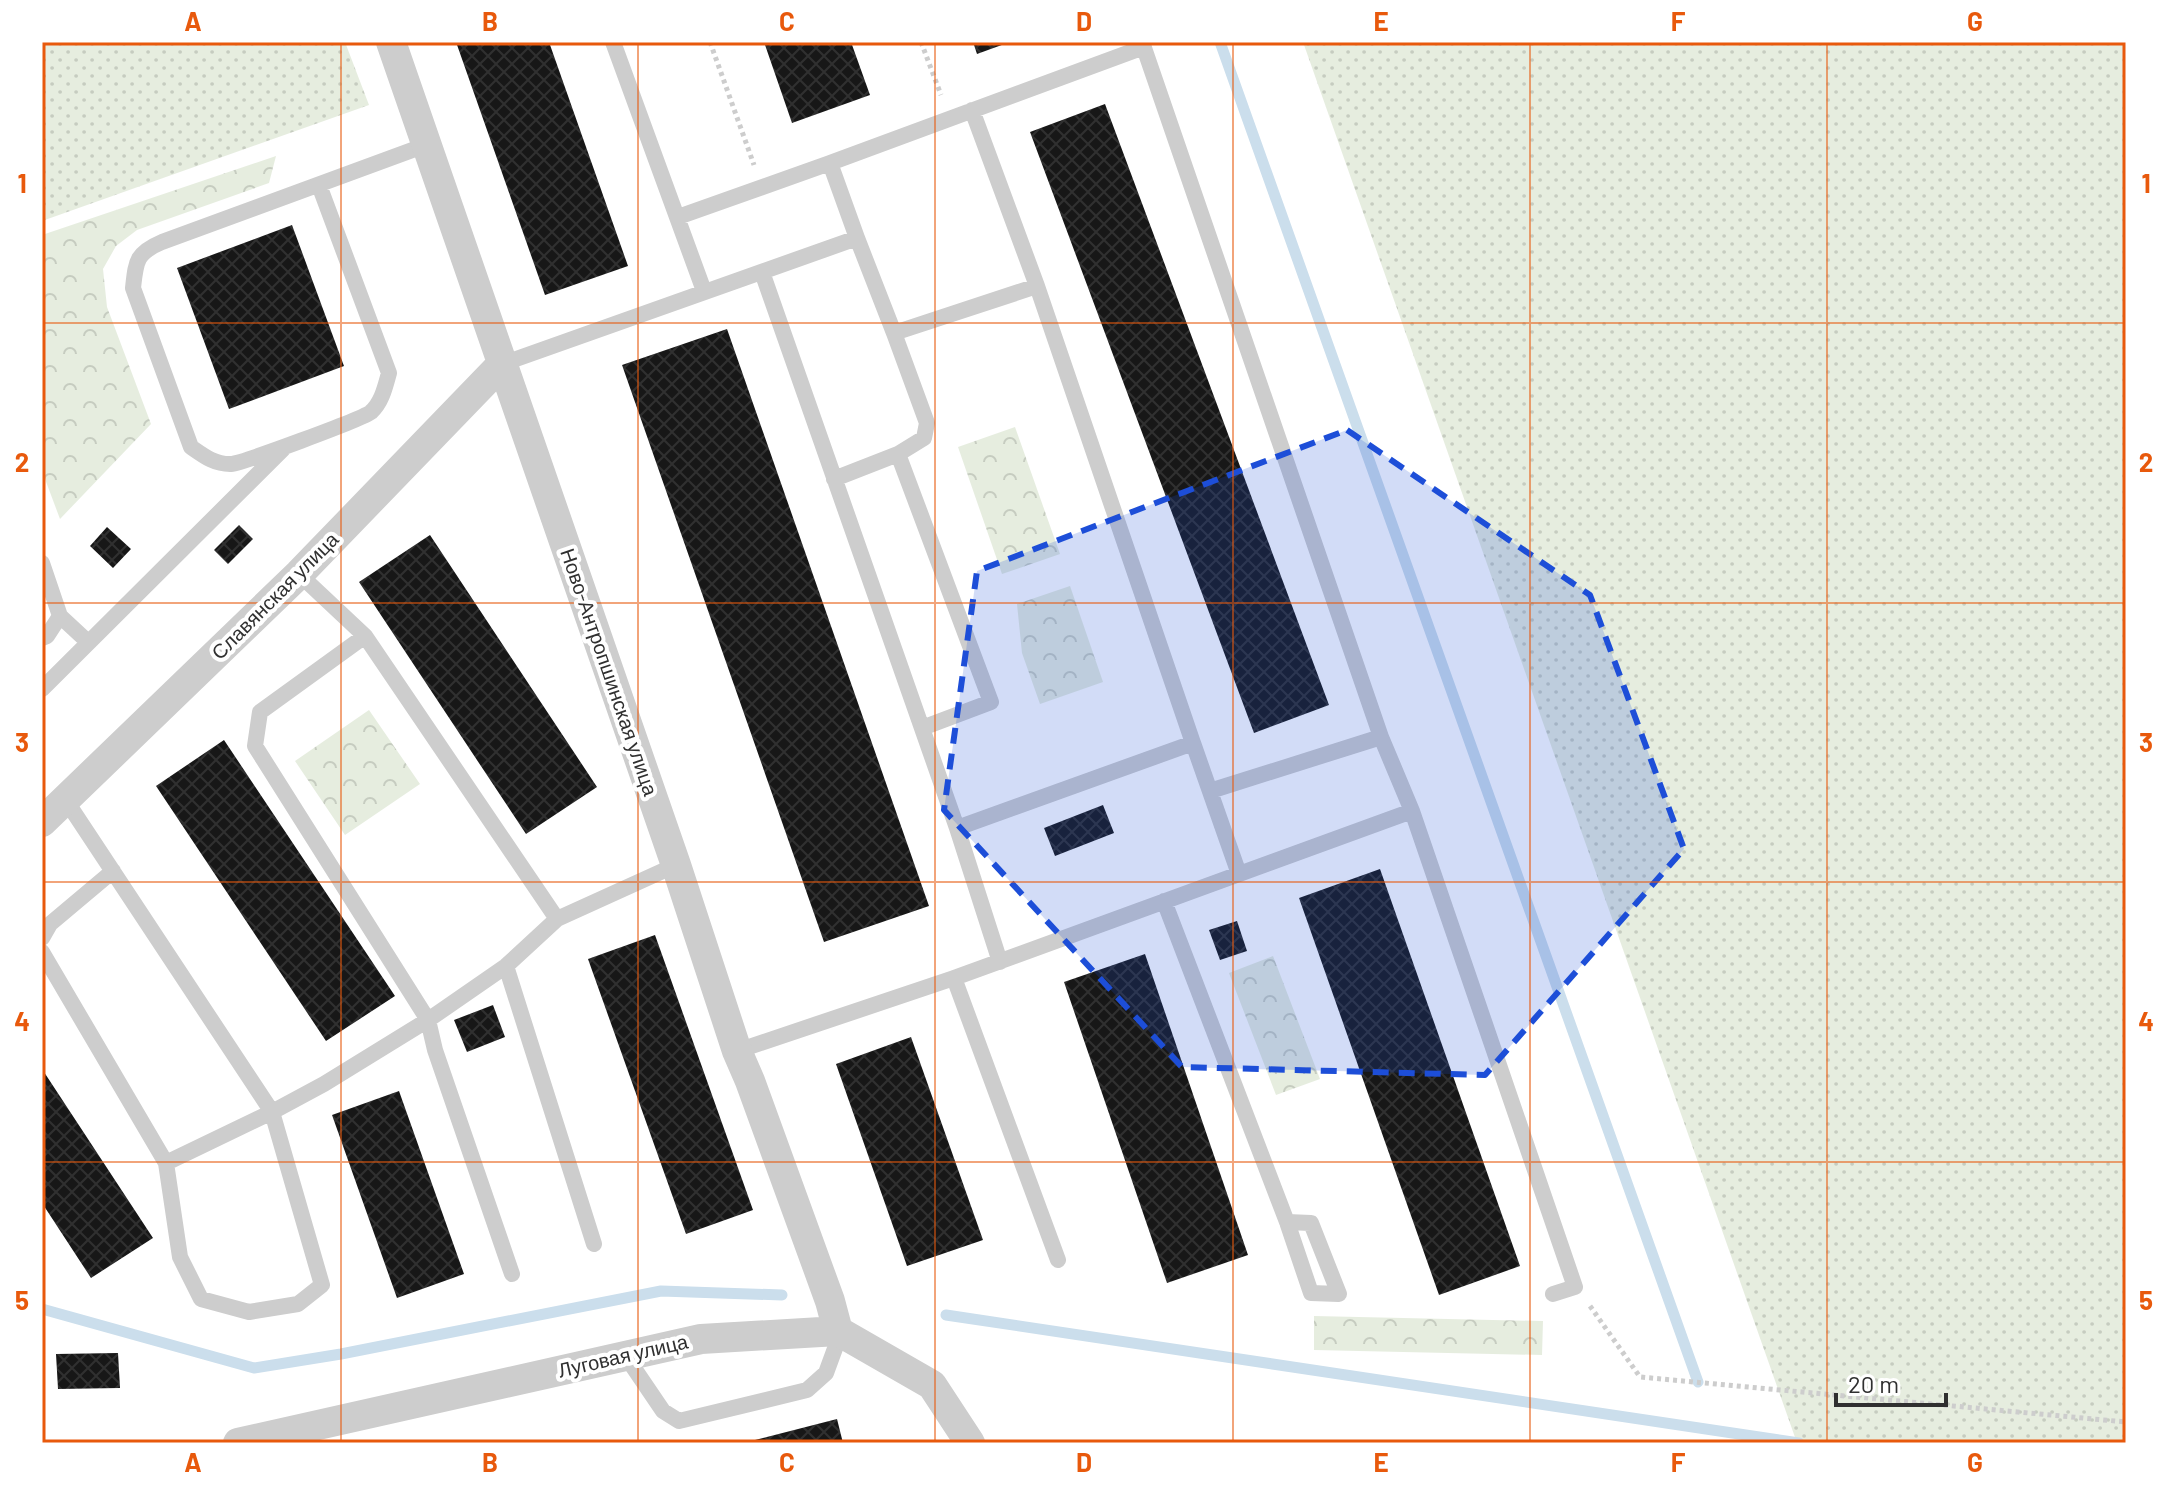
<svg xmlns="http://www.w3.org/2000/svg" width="2168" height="1485" font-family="Barlow,sans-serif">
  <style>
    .grass { fill: url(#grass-dots) }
    .forest { fill: url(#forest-crowns) }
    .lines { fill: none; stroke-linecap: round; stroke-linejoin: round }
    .stream { stroke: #cbdeec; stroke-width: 11 }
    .building { fill: url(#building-cross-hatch) }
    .path { stroke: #cdcdcd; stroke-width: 5; stroke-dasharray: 4 4; stroke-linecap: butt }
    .service { stroke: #cdcdcd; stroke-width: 16 }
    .minor { stroke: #cdcdcd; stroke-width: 30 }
    .marked { fill: #1d4ed8; fill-opacity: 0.2; stroke: #1d4ed8; stroke-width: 6; stroke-dasharray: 16 10; stroke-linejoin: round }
    .grid { fill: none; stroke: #e8590c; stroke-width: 2; stroke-opacity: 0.55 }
    .labels { text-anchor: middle; stroke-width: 8; stroke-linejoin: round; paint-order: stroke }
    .street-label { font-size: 20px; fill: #303030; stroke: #fff }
    .neatline { fill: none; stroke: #e8590c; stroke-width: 3 }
    .grid-label { font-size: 26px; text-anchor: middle; font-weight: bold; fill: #e8590c }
  </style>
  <defs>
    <pattern id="grass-dots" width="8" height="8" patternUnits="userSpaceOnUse" patternTransform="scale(2)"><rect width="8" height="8" fill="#e6eddf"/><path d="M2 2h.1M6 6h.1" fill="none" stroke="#c6ccc0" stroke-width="1.8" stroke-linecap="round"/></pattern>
    <pattern id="forest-crowns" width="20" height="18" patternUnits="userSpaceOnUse" patternTransform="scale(2)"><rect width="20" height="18" fill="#e6eddf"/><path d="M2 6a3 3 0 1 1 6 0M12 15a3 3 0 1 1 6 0" fill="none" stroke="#c6ccc0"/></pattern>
    <pattern id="building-cross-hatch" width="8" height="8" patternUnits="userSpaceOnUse" patternTransform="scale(2)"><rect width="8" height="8" fill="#171717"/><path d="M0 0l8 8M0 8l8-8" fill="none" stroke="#303030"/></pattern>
  </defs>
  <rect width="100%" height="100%" fill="#fff"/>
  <path class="grass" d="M 42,42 L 345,42 L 369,105 L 42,221 Z
    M 1303,42 L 2126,42 L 2126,1443 L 1797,1443 Z"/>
  <path class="forest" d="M 276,156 L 269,183 L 137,230 L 116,246 L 103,269 L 107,307 L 151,424 L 60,519 L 42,471 L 42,235 Z
    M 1015,427 L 1060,554 L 1002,574 L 958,447 Z
    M 1070,586 L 1103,682 L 1040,704 L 1022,653 L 1017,604 Z
    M 369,710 L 420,784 L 345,835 L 295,761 Z
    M 1273,956 L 1320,1079 L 1276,1095 L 1229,973 Z
    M 1314,1316 L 1543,1321 L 1542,1355 L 1314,1350 Z"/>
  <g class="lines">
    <path class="stream" d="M 1220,42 L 1698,1382
      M 42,1309 L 254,1368 L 341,1354 L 661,1291 L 782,1295
      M 946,1315 L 1799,1443"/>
  </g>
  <path class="building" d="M 456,42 L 549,42 L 628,266 L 545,295 Z
    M 764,42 L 851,42 L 870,95 L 792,123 Z
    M 973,42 L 1010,42 L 977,54 Z
    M 1105,104 L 1329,705 L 1254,733 L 1030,132 Z
    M 292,225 L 344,366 L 229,409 L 177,268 Z
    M 727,329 L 929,906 L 824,942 L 622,365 Z
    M 239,525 L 253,539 L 228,564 L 214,550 Z
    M 107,527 L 131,549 L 113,568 L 90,546 Z
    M 430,535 L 597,787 L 526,834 L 359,582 Z
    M 224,740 L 395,996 L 326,1041 L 156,786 Z
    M 1103,805 L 1114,833 L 1055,856 L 1044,828 Z
    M 1380,869 L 1520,1266 L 1439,1295 L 1299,898 Z
    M 1237,921 L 1247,951 L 1220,960 L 1209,930 Z
    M 655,935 L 753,1210 L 686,1234 L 588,959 Z
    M 1145,954 L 1248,1255 L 1167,1283 L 1064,982 Z
    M 493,1005 L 505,1037 L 467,1052 L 454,1020 Z
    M 911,1037 L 983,1240 L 907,1266 L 836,1064 Z
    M 42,1069 L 153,1238 L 91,1278 L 42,1203 Z
    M 399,1091 L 464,1274 L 397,1298 L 332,1115 Z
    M 118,1353 L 120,1388 L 58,1389 L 56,1354 Z
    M 837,1419 L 843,1443 L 748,1443 L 747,1442 Z"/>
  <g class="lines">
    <path class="path" d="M 710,42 L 754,165
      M 921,42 L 941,95
      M 1590,1306 L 1640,1377 L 2126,1422"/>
    <path class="service" d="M 613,42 L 704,291
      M 1142,42 L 1381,737 L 1412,811 L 1575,1287 L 1553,1294
      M 972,110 L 1037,286 L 1193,743
      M 319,185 L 389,373 C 385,387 382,402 371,412 C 362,419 241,464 230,464 C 214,464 204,456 191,447 L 133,288 C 136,261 136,253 162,242 L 426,145
      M 678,217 L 830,163
      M 857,238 L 894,333 L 1037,286
      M 762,272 L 957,828
      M 894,333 L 927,423 L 924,438 L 898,454 L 991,702 L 922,728
      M 502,364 L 857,238 L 830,163 L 1144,47
      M 834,479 L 898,454
      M 42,563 L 60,616 L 47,636 L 42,638
      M 299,574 L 365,636 L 557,919
      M 60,616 L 88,642
      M 365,636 L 260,712 L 255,746 L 428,1020 L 435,1050 L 512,1274
      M 42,689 L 283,449
      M 1210,791 L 1381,737
      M 1164,901 L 1287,1222 L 1311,1293 L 1339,1294 L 1311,1223 L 1287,1222
      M 42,938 L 50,924 L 113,871
      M 42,952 L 166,1163 L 180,1257 L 201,1299 L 249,1312 L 298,1304 L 322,1285 L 272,1112 L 65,799
      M 1000,962 L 957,828 L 1193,743 L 1239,874
      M 506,966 L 594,1244
      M 954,978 L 1058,1260
      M 737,1051 L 954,978 L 1412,811
      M 166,1163 L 272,1112 L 324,1084 L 428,1020 L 506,966 L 557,919 L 676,865
      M 625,1355 L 663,1411 L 679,1421 L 807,1390 L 826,1373 L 837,1343 L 838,1331"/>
    <path class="minor" d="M 391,42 L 676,865 L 737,1051 L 750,1081 L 830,1301 L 838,1331
      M 42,822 L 299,574 L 502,364
      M 238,1443 L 701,1339 L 838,1331 L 932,1385 L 970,1443"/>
  </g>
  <path class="marked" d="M 1347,430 L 1590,595 L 1684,849 L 1485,1075 L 1182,1067 L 944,810 L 977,571 Z"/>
  <path class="grid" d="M 341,42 L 341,1443M 638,42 L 638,1443M 935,42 L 935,1443M 1233,42 L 1233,1443M 1530,42 L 1530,1443M 1827,42 L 1827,1443M 42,323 L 2126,323M 42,603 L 2126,603M 42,882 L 2126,882M 42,1162 L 2126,1162"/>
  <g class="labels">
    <g class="street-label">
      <text transform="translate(275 596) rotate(-45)" y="7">Славянская улица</text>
      <text transform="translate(609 672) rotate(71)" y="7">Ново-Антропшинская улица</text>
      <text transform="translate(623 1356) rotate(-13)" y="7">Луговая улица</text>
    </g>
  </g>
  <rect width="2168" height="1485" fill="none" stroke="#ffffff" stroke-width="88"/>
  <path d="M1836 1393v12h110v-12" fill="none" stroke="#303030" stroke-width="4"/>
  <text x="1848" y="1393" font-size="24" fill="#303030" stroke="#ffffff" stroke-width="6" paint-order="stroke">20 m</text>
  <rect x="44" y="44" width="2080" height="1397" class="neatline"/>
  <g class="grid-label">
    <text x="193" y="31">A</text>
    <text x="490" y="31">B</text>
    <text x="787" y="31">C</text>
    <text x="1084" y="31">D</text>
    <text x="1381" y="31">E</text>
    <text x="1678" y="31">F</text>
    <text x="1975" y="31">G</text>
    <text x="22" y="193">1</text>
    <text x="2146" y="193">1</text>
    <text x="22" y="472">2</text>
    <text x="2146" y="472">2</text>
    <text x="22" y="752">3</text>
    <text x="2146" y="752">3</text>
    <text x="22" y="1031">4</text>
    <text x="2146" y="1031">4</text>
    <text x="22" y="1310">5</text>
    <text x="2146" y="1310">5</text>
    <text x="193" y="1472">A</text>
    <text x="490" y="1472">B</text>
    <text x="787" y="1472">C</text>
    <text x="1084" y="1472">D</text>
    <text x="1381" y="1472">E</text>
    <text x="1678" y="1472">F</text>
    <text x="1975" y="1472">G</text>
  </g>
</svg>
